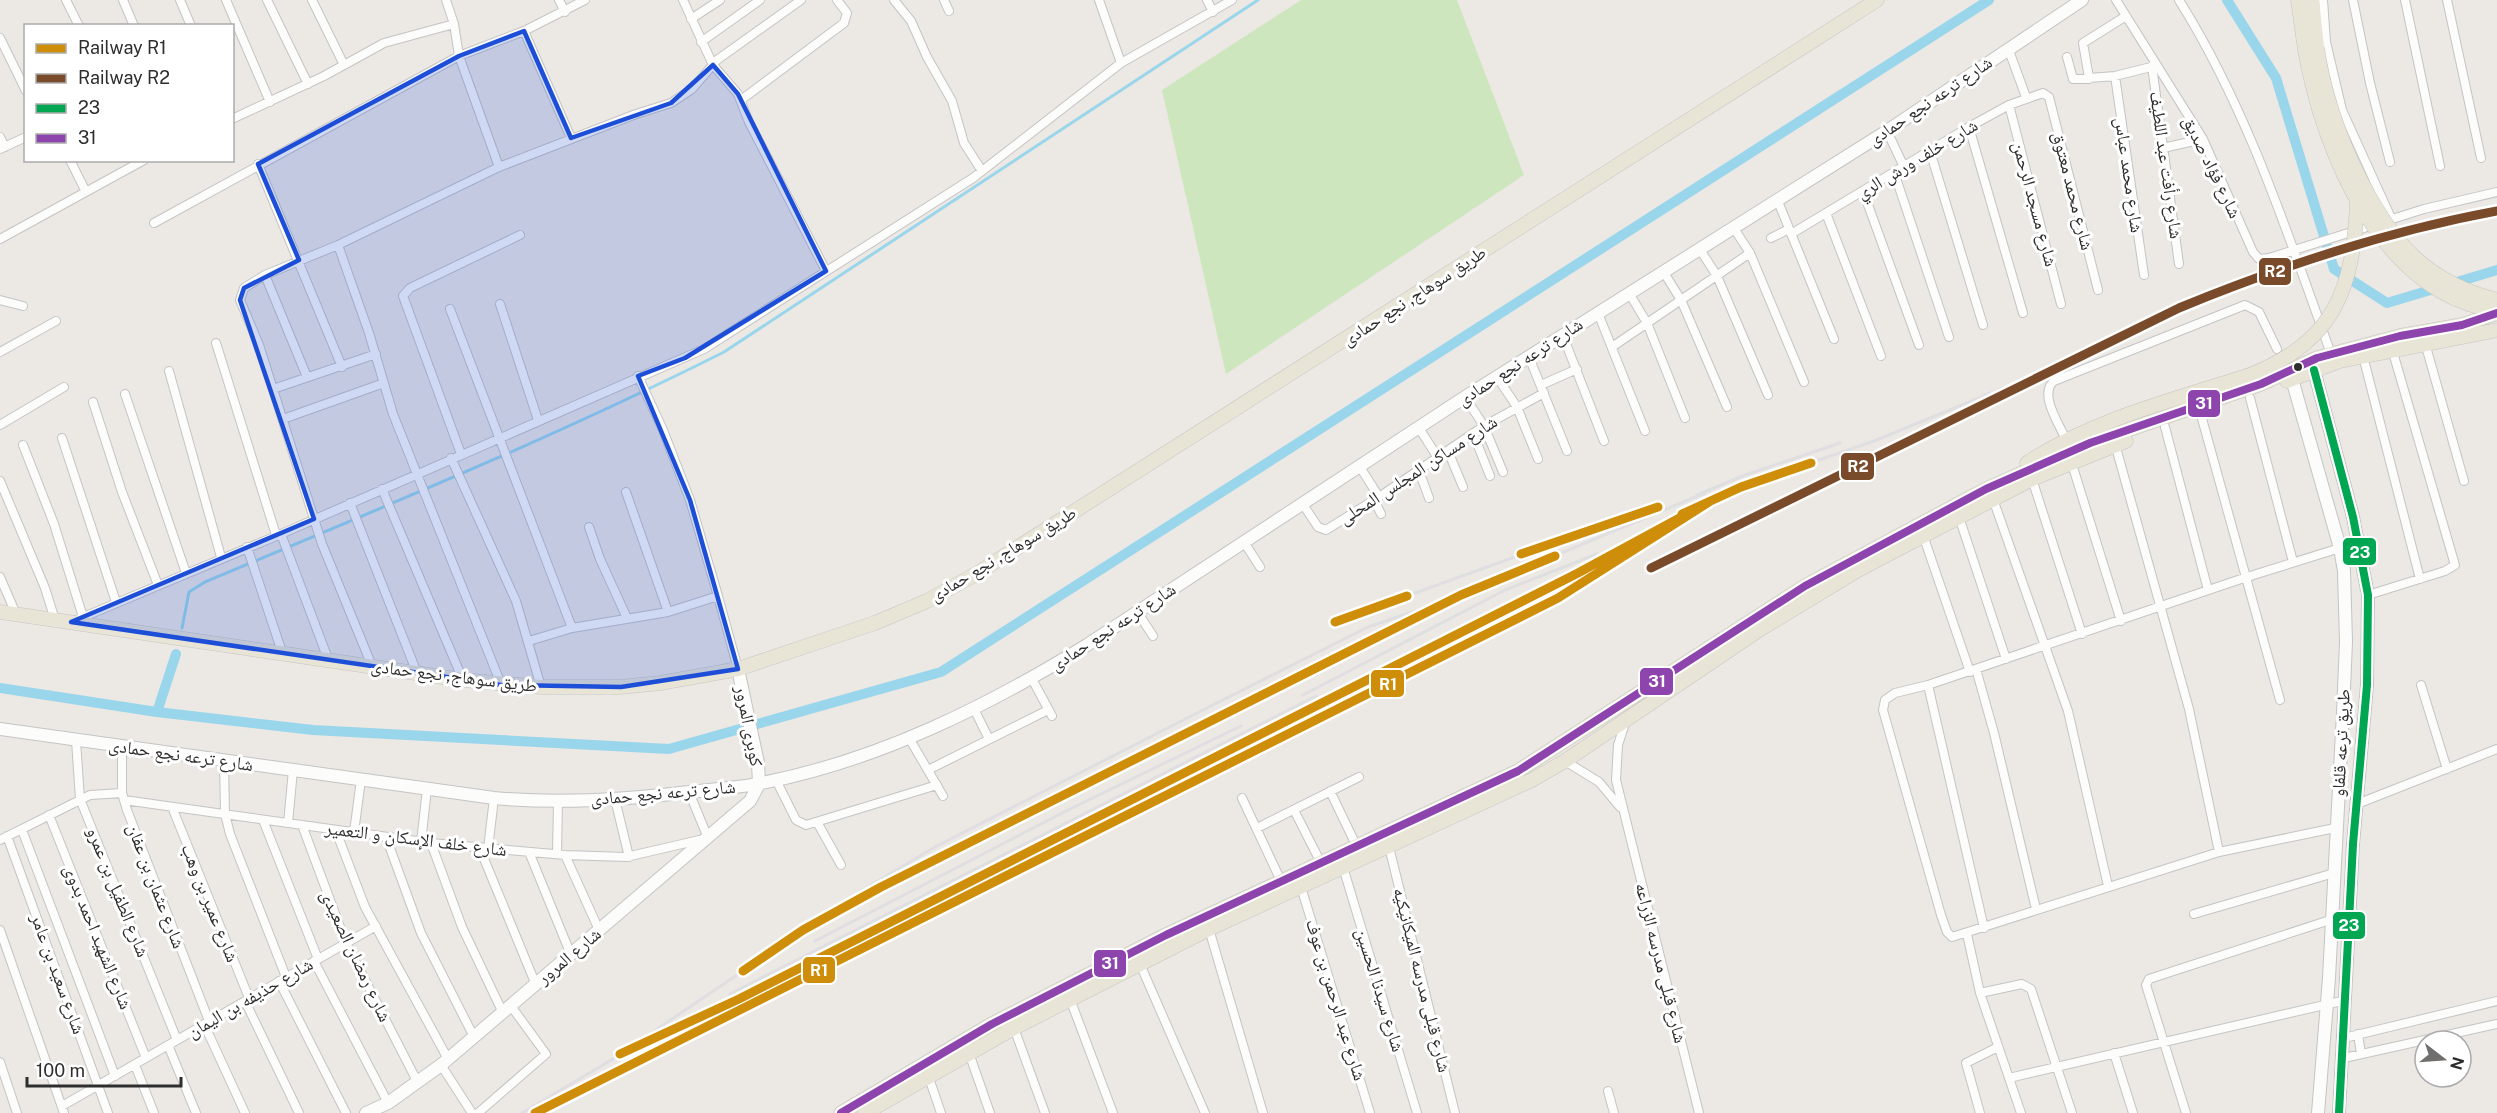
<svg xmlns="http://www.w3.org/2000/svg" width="2497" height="1113" font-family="'Public Sans','Noto Naskh Arabic',sans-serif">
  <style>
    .green { fill: #cee6be }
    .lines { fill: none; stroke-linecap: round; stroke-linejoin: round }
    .stream { stroke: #99d6ec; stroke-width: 3 }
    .canal { stroke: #99d6ec; stroke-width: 10 }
    .street-casing { stroke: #c5c4c5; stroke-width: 10 }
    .secondary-casing { stroke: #c5c4c5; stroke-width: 14 }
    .primary-casing { stroke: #c6c5c4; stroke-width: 15 }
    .street { stroke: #fcfcfb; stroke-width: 8 }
    .secondary { stroke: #fcfcfb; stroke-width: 12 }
    .primary { stroke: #e8e4d6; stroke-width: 14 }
    .rail { stroke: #dfdfe1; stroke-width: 3 }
    .primary-bridge-casing { stroke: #c6c5c4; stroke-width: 15; stroke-linecap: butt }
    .primary-bridge { stroke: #e8e4d6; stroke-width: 14 }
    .bus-1-casing { stroke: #fff; stroke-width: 12 }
    .bus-2-casing { stroke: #fff; stroke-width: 12 }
    .bus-1 { stroke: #00a651; stroke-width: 8 }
    .bus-2 { stroke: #8e44ad; stroke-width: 8 }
    .rail-1-casing { stroke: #fff; stroke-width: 14 }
    .rail-2-casing { stroke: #fff; stroke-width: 14 }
    .rail-1 { stroke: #cf8e09; stroke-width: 9 }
    .rail-2 { stroke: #7a4b2a; stroke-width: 9 }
    .marked { fill: #1d4ed8; fill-opacity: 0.2; stroke: #1d4ed8; stroke-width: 4.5; stroke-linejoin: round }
    .bus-dot { fill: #2e2e2e; stroke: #fff; stroke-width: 2 }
    .labels { text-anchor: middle; stroke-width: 6; stroke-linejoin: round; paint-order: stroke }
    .street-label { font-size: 18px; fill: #2e2e2e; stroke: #fff }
    .line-badge { stroke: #fff; stroke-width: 2 }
    .badge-label { font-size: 16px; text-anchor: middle; font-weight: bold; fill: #fff }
  </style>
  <rect width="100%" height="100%" fill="#ece8e4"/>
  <path class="green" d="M 1301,0 L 1457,0 L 1524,175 L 1226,374 L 1162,90 Z"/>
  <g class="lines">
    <path class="stream" d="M 182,628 L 189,592 L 205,582 C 379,509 555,437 724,352 L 1258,0"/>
    <path class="canal" d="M 2227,0 L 2276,78 L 2334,269 L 2387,303 L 2497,270
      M 0,688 L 157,712 L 313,730 L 669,749 L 941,672 L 1989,0
      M 157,712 L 176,654"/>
    <defs>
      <path id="street" d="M 66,0 L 79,26
        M 123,0 L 134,26
        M 180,0 L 191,26
        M 226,0 L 270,102
        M 267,0 L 308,84
        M 312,0 L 344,65
        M 446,0 L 454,24 L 459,56 L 499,167
        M 559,0 L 565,12
        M 683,0 L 713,65 L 738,94 L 749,122 L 826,271
        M 894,0 L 911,21 L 927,57 L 952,101 L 964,143 L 982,171
        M 944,0 L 949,11
        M 1099,0 L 1121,63
        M 1207,0 L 1213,12
        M 2116,0 L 2203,139 L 2253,252 L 2259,259 L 2269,258 L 2424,209 L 2497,192
        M 2179,0 C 2248,110 2287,232 2331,354
        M 2323,0 L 2326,42 L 2342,110 L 2391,218
        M 2353,0 L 2370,83 L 2390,162
        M 2405,0 L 2440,166
        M 2447,0 L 2481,158
        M 2126,16 L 2083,43 L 2089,78 L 2115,76 L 2155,66
        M 691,19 L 720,0
        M 524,31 L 571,138
        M 0,38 L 26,91
        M 701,42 L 760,0
        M 2008,48 L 2026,97
        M 2067,57 L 2073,79 L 2089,79
        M 2152,66 L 2179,264
        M 2115,76 L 2144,275
        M 741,100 L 844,23 L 847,13 L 837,0
        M 2009,105 L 2061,304
        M 232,119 L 324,76 L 384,43 L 454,24
        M 1969,127 L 2023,313
        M 1887,131 L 1904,167
        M 0,137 L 5,147
        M 2163,148 L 2203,139
        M 0,149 L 26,137
        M 1930,151 L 1983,325
        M 70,160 L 86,192
        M 258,164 L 342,367
        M 1894,172 L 1949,337
        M 1863,191 L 1919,345
        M 1777,199 L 1834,339
        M 1826,213 L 1881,356
        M 154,223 L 459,56 L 524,31 L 585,0
        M 1733,227 L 1750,253 L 1804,382
        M 1791,234 L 1969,127 L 2009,105 L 2043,93 L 2049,97 L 2098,290
        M 1771,238 L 1789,229
        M 0,239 L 144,160
        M 338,245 L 369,333 L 393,414 L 501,684
        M 1699,248 L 1717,276 L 1768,395
        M 1663,271 L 1681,300 L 1727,407
        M 265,275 L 307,377
        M 1629,293 L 1647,323 L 1685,418
        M 0,300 L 23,306
        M 500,304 L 538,420
        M 450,309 L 572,628 L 529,641
        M 1598,313 L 1645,431
        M 1563,336 L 1604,441
        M 216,343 L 276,535
        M 2425,343 L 2464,481
        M 1612,347 L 1750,253
        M 0,352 L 56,321
        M 2363,356 L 2420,579
        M 1529,357 L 1567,451
        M 169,371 L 221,557
        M 638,376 L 663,430 L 690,500 L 718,596
        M 1497,377 L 1517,407 L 1538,459
        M 1541,385 L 1577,369
        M 273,389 L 376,354
        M 125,394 L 186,573
        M 1465,397 L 1484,426 L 1503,472
        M 2250,398 L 2293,562
        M 93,402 L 122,492 L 158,585
        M 2201,415 L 2280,700
        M 283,419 L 384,383
        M 0,425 L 64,387
        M 2165,427 L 2208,590
        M 1419,428 L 1438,458
        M 1473,433 L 1490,476
        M 62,438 L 116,602
        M 2066,440 C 2060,425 2038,394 2054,381 L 2245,305 L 2259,312 L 2277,349
        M 2115,444 L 2189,709 L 2219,852
        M 23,445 L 54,524 L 83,617
        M 1448,451 L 1463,487
        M 461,454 L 403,296 L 410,288 L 520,235
        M 451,458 L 516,601 L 541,687
        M 2071,461 L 2121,621
        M 1360,467 L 1379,497
        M 1419,471 L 1429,498
        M 2032,479 L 2082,634
        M 0,481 L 45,588 L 55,620
        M 382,489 L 463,680
        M 626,492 L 668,612
        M 1993,499 L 2068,711 L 2108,886
        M 1374,500 L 1381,514
        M 350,503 L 417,673
        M 1302,503 L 1318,527 L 1326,530 L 1379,497 L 1484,426 L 1544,393
        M 1959,517 L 2006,659
        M 589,527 L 600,559 L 627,618
        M 281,534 L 328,659
        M 1923,535 L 1970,672
        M 1244,542 L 1260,567
        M 247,547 L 282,652
        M 0,577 L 16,614
        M 2368,595 L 2445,571 L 2455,565 L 2392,349
        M 1138,613 L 1153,636
        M 74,621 L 281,534 L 704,349 L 973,178 L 1121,63 L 1232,0
        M 572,628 L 668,612 L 718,596 L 738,669
        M 372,666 L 322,544 L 259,345 L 240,300 L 244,288 L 265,275 L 338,245 L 499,167 L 636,114 L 671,103 L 692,89 L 717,60 L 801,0
        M 1976,669 L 1994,733 L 2036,909
        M 1032,679 L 1052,716
        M 1928,685 L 1984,928
        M 2421,685 L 2447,769
        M 974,709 L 989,739
        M 1625,723 L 1618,745 L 1616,780 L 1699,1113
        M 909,738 L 943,796
        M 76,741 L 80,799 L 177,1040
        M 122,747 L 122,793 L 127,810 L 209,1021
        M 224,761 L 225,814 L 230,834 L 286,977
        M 1565,761 L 1599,782 L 1620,807
        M 928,770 L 1048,710
        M 776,780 L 796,820 L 806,825 L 937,785
        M 1330,791 L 1357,847
        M 1242,798 L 1281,881
        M 615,799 L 629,857
        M 124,800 L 431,843 L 565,855 L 626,857 L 708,838 L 689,792
        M 2357,804 L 2497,749
        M 172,807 L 249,998
        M 1294,810 L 1321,863
        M 49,815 L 146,1058
        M 263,820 L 318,959
        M 817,822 L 841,865
        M 288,823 L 293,770
        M 302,825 L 346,943 L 418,1083
        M 1257,828 L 1359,777
        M 2335,828 L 2219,852 L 1952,937 L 1947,932 L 1941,915 L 1883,710 L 1885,700 L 1895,693 L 1928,685 L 2247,577 L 2340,548
        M 22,830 L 115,1076
        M 336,831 L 365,907 L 448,1059
        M 354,832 L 361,780
        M 7,836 L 108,1113
        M 386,837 L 421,933 L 474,1037
        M 0,840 L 90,795 L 122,793
        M 421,842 L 427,789
        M 431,843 L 462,927 L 503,1013
        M 1389,847 L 1455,1113
        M 480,849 L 536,985
        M 488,849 L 494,798
        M 529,852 L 571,955
        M 557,854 L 558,801
        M 565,855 L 599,930
        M 1343,867 L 1417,1113
        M 1301,887 L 1370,1113
        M 2194,914 L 2334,873
        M 1209,929 L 1263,1113
        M 0,930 L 64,1113
        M 1967,934 L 1980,993 L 2009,1078 L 2346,1000
        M 314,961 L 388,1103
        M 1140,964 L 1205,1113
        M 279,981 L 346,1113
        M 1980,993 L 2022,984 L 2031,989 L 2072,1113
        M 1070,999 L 1113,1113
        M 245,1001 L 299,1113
        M 204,1024 L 245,1113
        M 1014,1028 L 1045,1113
        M 2358,1034 L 2361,1054
        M 2344,1038 L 2497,1001
        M 168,1045 L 196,1113
        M 969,1053 L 990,1113
        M 2114,1053 L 2133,1113
        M 2344,1058 L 2497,1024
        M 0,1062 L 17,1113
        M 135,1065 L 154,1113
        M 441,1065 L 472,1113
        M 928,1075 L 941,1113
        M 2009,1078 L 2021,1113
        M 1608,1091 L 1614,1113
        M 62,1106 L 376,926
        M 478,1113 L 546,1054 L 511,1006
        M 1980,1113 L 1966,1063 L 1998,1047
        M 2186,1113 L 2146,985 L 2149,979 L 2330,920"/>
      <path id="secondary" d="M 2314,370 L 2353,517 L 2368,595 L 2367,685 L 2353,844 L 2339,1113
        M 2292,379 L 2340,548 L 2344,571 L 2346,642 L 2343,712 L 2329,978 L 2318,1113
        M 0,729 L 494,798 C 559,804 624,800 689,792 C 713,789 738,788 762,783 C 879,760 986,707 1087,645 L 1465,397 L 1887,131 L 2082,0
        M 366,1113 L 388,1103 L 441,1065 L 750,801 L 759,784 L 758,763 L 738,669"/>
      <path id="primary" d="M 2298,0 L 2305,50
        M 2312,0 L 2317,48
        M 2287,381 L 2340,361 L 2497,330
        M 2027,463 C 2093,420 2172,400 2247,376
        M 0,612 L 463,680 L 541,687 L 621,687 L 660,683 L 738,669 L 875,623 L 927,601 L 976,574 L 1877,0
        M 841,1113 L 992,1024 L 1166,935 L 1518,771 L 1805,586 L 1986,489 L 2090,443 L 2261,384 L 2317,358 L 2400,336 L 2462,325 L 2497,313
        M 865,1113 L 1014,1028 L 1209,929 L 1532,780 L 1565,761 L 1759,630 L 1858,570 L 2032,479 L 2126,441"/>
    </defs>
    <use href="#street" class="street-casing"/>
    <use href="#secondary" class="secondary-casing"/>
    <use href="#primary" class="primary-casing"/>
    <use href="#street" class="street"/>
    <use href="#secondary" class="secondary"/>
    <use href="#primary" class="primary"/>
    <path class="rail" d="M 1697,495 L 1745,475 L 1840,443
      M 1703,505 L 1741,487 L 1874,441 L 2074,359
      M 1335,622 L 1631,515
      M 1303,695 L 1505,590 L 1597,554
      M 859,892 L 935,847 L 1197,713 L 1368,627 L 1415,611
      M 815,941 L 1066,811 L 1241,726
      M 730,994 L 1316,696
      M 650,1034 L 803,930 L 881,887 L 1461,595 L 1705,493
      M 522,1113 L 628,1050
      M 535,1113 L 1558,598 L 1709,502 L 1578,573 L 739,999 L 620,1054"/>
    <defs>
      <path id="primary-bridge" d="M 2317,48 C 2324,94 2338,135 2359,177 C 2391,241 2425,282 2497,300
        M 2305,50 C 2323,152 2381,294 2497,311
        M 2247,376 C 2335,343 2354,288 2357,200"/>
    </defs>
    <use href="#primary-bridge" class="primary-bridge-casing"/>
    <use href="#primary-bridge" class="primary-bridge"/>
    <defs>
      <path id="bus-1" d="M 2314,370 L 2353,517 L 2368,595 L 2367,685 L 2353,844 L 2339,1113"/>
      <path id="bus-2" d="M 841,1113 L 992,1024 L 1166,935 L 1518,771 L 1805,586 L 1986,489 L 2090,443 L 2261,384 L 2317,358 L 2400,336 L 2462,325 L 2497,313"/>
    </defs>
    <use href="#bus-1" class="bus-1-casing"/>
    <use href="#bus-2" class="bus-2-casing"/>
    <use href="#bus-1" class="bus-1"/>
    <use href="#bus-2" class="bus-2"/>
    <defs>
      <path id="rail-1" d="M 1682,514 L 1741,487 L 1811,463
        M 1521,554 L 1658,507
        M 1335,622 L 1407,596
        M 743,971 L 803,930 L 881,887 L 1461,595 L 1555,556
        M 535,1113 L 1558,598 L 1709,502 L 1578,573 L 739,999 L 620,1054"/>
      <path id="rail-2" d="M 1651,568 L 2179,308 C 2281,266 2389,231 2497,211"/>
    </defs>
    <use href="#rail-1" class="rail-1-casing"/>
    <use href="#rail-2" class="rail-2-casing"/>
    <use href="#rail-1" class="rail-1"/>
    <use href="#rail-2" class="rail-2"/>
  </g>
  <path class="marked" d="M 524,31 L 571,138 L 671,103 L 713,65 L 738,94 L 826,271 L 685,358 L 638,376 L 690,500 L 738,669 L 621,687 L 501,685 L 71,622 L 314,519 L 240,300 L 244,288 L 299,260 L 258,164 L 459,56 Z"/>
  <circle class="bus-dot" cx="2298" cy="367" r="5"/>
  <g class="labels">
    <g class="street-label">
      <text transform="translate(1930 101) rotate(-34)" y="6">شارع ترعه نجع حمادى</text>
      <text transform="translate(1917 159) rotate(-31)" y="6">شارع خلف ورش الري</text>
      <text transform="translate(2166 165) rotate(82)" y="6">شارع رأفت عبد اللطيف</text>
      <text transform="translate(2212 167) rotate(64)" y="6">شارع فؤاد صديق</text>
      <text transform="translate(2129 175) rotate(82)" y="6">شارع محمد عباس</text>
      <text transform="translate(2073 191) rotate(76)" y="6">شارع محمد معتوق</text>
      <text transform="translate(2035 204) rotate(75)" y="6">شارع مسجد الرحمن</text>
      <text transform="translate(1414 296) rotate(-33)" y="6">طريق سوهاج, نجع حمادى</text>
      <text transform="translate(1520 362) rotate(-33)" y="6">شارع ترعه نجع حمادى</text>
      <text transform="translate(1418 470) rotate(-33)" y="6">شارع مساكن المجلس المحلى</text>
      <text transform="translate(1003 554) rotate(-31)" y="6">طريق سوهاج, نجع حمادى</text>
      <text transform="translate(1113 627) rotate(-33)" y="6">شارع ترعه نجع حمادى</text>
      <text transform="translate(454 676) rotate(7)" y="6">طريق سوهاج, نجع حمادى</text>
      <text transform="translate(749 726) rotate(79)" y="6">كوبرى المرور</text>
      <text transform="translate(2341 743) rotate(-87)" y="6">طريق ترعه قلفاو</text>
      <text transform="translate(181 755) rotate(8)" y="6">شارع ترعه نجع حمادى</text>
      <text transform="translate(663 793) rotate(-5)" y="6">شارع ترعه نجع حمادى</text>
      <text transform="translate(416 839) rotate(7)" y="6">شارع خلف الإسكان و التعمير</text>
      <text transform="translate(156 886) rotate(69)" y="6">شارع عثمان بن عفان</text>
      <text transform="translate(118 892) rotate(68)" y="6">شارع الطفيل بن عمرو</text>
      <text transform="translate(210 903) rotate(68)" y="6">شارع عمير بن وهب</text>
      <text transform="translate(98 937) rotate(68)" y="6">شارع الشهيد احمد بدوى</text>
      <text transform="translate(356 956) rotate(65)" y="6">شارع رمضان الصعيدى</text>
      <text transform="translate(569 956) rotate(-40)" y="6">شارع المرور</text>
      <text transform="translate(1661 963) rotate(76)" y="6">شارع قبلى مدرسه الزراعه</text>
      <text transform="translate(58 974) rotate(70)" y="6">شارع سعيد بن عامر</text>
      <text transform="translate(1422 980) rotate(76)" y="6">شارع قبلى مدرسه الميكانيكيه</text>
      <text transform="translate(1380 990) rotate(73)" y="6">شارع سيدنا الحسين</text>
      <text transform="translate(250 998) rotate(-30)" y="6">شارع حذيفه بن اليمان</text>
      <text transform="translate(1336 1000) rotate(73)" y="6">شارع عبد الرحمن بن عوف</text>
    </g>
  </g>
  <g class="line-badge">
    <rect x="2258" y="257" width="34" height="29" rx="6" fill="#7a4b2a"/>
    <rect x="2187" y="389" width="34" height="29" rx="6" fill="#8e44ad"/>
    <rect x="1840" y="452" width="35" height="29" rx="6" fill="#7a4b2a"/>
    <rect x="2342" y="537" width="35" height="29" rx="6" fill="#00a651"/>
    <rect x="1639" y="667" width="35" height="29" rx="6" fill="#8e44ad"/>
    <rect x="1370" y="669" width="35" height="29" rx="6" fill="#cf8e09"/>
    <rect x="2332" y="911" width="34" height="29" rx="6" fill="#00a651"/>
    <rect x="1093" y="949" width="34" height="29" rx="6" fill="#8e44ad"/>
    <rect x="802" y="956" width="34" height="28" rx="6" fill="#cf8e09"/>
  </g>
  <g class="badge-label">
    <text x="2275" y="277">R2</text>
    <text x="2204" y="409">31</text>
    <text x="1858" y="472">R2</text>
    <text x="2360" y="558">23</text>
    <text x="1657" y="687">31</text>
    <text x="1388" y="690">R1</text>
    <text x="2349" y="931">23</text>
    <text x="1110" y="969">31</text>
    <text x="819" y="976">R1</text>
  </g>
  <rect x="24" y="24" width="210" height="138" fill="#ffffff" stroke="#ababab" stroke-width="1.5"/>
  <rect x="36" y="44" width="30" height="9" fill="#cf8e09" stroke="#ababab" stroke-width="1.5"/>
  <text x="78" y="54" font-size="18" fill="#2e2e2e">Railway R1</text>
  <rect x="36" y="74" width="30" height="9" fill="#7a4b2a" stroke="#ababab" stroke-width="1.5"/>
  <text x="78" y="84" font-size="18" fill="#2e2e2e">Railway R2</text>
  <rect x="36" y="104" width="30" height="9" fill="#00a651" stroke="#ababab" stroke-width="1.5"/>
  <text x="78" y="114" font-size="18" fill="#2e2e2e">23</text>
  <rect x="36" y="134" width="30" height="9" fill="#8e44ad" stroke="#ababab" stroke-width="1.5"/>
  <text x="78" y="144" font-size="18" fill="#2e2e2e">31</text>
  <g transform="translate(2443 1059) rotate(107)"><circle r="28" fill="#ffffff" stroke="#ababab" stroke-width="1.5"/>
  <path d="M0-4.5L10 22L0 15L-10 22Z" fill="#706f6e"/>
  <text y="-9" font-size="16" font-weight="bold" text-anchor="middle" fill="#2e2e2e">N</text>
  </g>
  <path d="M27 1077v9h154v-9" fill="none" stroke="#2e2e2e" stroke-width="3"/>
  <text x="36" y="1077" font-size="18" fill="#2e2e2e" stroke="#ffffff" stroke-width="4.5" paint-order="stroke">100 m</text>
</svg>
